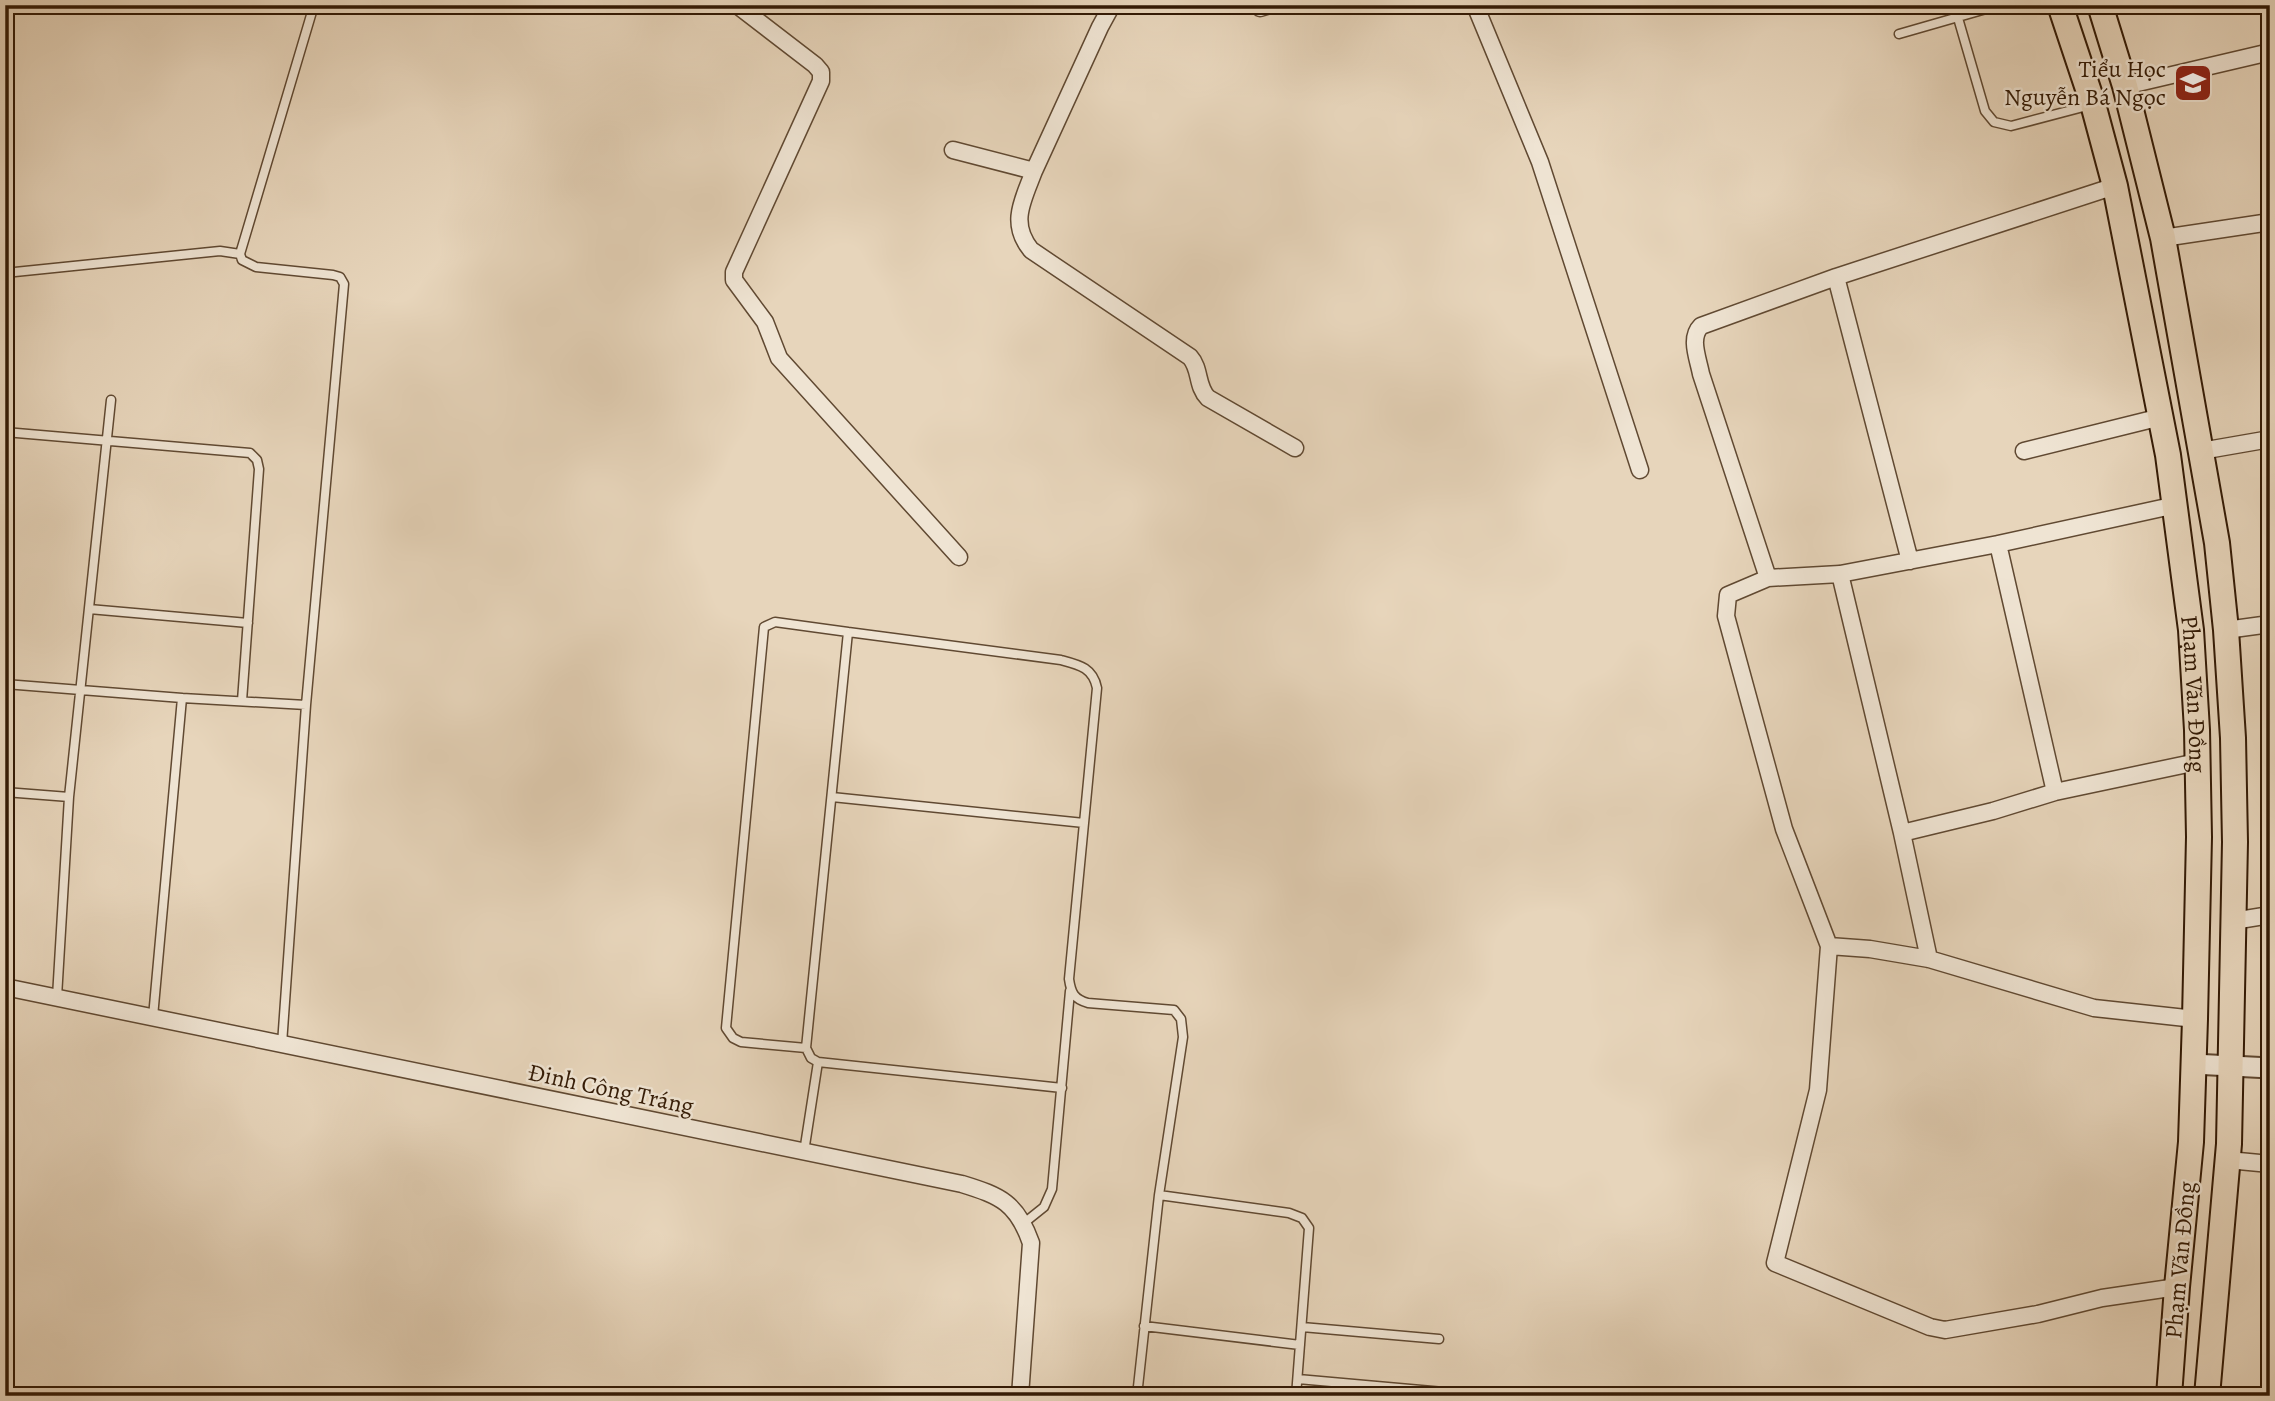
<svg xmlns="http://www.w3.org/2000/svg" width="2275" height="1401" font-family="Alegreya,serif">
  <style>
    .lines { fill: none; stroke-linecap: round; stroke-linejoin: round }
    .service-casing { stroke: #604932; stroke-width: 11 }
    .minor-casing { stroke: #604932; stroke-width: 19 }
    .tertiary-casing { stroke: #604932; stroke-width: 23 }
    .primary-casing { stroke: #331a05; stroke-width: 28 }
    .service { stroke: #efe4d3; stroke-width: 8 }
    .minor { stroke: #efe4d3; stroke-width: 16 }
    .tertiary { stroke: #efe4d3; stroke-width: 19 }
    .primary { stroke: #e7d5bb; stroke-width: 24 }
    .labels { text-anchor: middle; stroke-width: 5; stroke-linejoin: round; paint-order: stroke }
    .poi-label { font-size: 24px; fill: #331a05; stroke: #efe4d3; text-anchor: end }
    .street-label { font-size: 24px; fill: #331a05; stroke: #efe4d3 }
  </style>
  <rect width="100%" height="100%" fill="#e7d5bb"/>
  <filter id="stains"><feTurbulence type="fractalNoise" baseFrequency=".00286" numOctaves="4"/><feColorMatrix values="0 0 0 0 .2 0 0 0 0 .09 0 0 0 0 .02 0 0 0 .5 -.17"/></filter>
  <radialGradient id="worn" r=".72"><stop offset=".6" stop-color="#630" stop-opacity="0"/><stop offset="1" stop-color="#630" stop-opacity=".3"/></radialGradient>
  <g class="lines">
    <defs>
      <path id="service" d="M 1958,18 L 1985,111 L 1994,122 L 2011,126 L 2091,105
        M 1899,34 L 2000,5
        M 5,273 L 220,251 L 240,254
        M 5,432 L 250,453 L 257,460 L 259,469 L 242,701
        M 89,609 L 248,623
        M 5,684 L 182,698
        M 5,792 L 69,797
        M 832,797 L 1084,823
        M 57,997 L 69,797 L 111,400
        M 153,1017 L 182,698 L 306,705
        M 282,1044 L 306,705 L 344,284 L 340,277 L 333,275 L 256,267 L 242,260 L 240,254 L 314,5
        M 806,1048 L 741,1042 L 733,1038 L 726,1028 L 764,627 L 775,622 L 848,632
        M 1062,1088 L 818,1062 L 811,1058 L 806,1048 L 848,632 L 1061,660 C 1080,665 1093,668 1097,688 L 1069,979 C 1071,993 1074,999 1088,1003 L 1174,1010 L 1181,1019 L 1183,1037 L 1159,1195 L 1137,1396
        M 804,1152 L 818,1062
        M 1159,1195 L 1289,1213 L 1302,1218 L 1309,1228 L 1296,1396
        M 1024,1223 L 1044,1207 L 1052,1189 L 1070,991
        M 1144,1326 L 1300,1345
        M 1302,1327 L 1439,1339
        M 1298,1379 L 1455,1393 L 1460,1396"/>
      <path id="minor" d="M 737,5 L 815,65 L 821,72 L 821,81 L 734,272 L 734,280 L 765,322 L 779,358 L 959,557
        M 1475,5 L 1540,162 L 1640,470
        M 1260,8 L 1270,5
        M 2125,86 L 2270,52
        M 953,150 L 1034,171 L 1100,27 L 1112,5
        M 1034,171 C 1023,200 1009,223 1031,250 L 1190,357 C 1201,369 1196,386 1208,398 L 1295,448
        M 2163,238 L 2270,222
        M 1836,277 L 1910,561
        M 2024,451 L 2161,417
        M 2201,451 L 2270,439
        M 2176,505 L 1998,544 L 1840,574 L 1768,578 L 1728,595 L 1726,616 L 1784,829 L 1829,946 L 1818,1090 L 1775,1263 L 1930,1327 L 1945,1330 L 2038,1314 L 2102,1298 L 2177,1287
        M 1998,544 L 2055,792
        M 1840,574 L 1902,833 L 1929,959
        M 1768,578 L 1701,374 C 1698,358 1689,338 1701,326 L 1836,277 L 2115,186
        M 2226,630 L 2270,624
        M 1902,833 L 1993,811 L 2055,792 L 2197,762
        M 2233,921 L 2270,915
        M 1829,946 L 1870,949 L 1929,959 L 2094,1008 L 2195,1019
        M 5,987 L 962,1184 C 1001,1196 1017,1203 1031,1243 L 1020,1396
        M 2228,1160 L 2270,1164"/>
      <path id="tertiary" d="M 2193,1064 L 2270,1068"/>
      <g id="primary">
        <path id="s1" d="M 2060,5 L 2093,104 L 2115,186 L 2168,455 L 2191,630 L 2197,730 L 2199,837 L 2195,1019 L 2191,1142 L 2177,1287 L 2169,1396"/>
        <path d="M 2100,5 L 2125,86 L 2163,238 L 2217,543 L 2226,630 L 2233,738 L 2235,842 L 2229,1144 L 2207,1396"/>
      </g>
    </defs>
    <use href="#service" class="service-casing"/>
    <use href="#minor" class="minor-casing"/>
    <use href="#tertiary" class="tertiary-casing"/>
    <use href="#primary" class="primary-casing"/>
    <use href="#service" class="service"/>
    <use href="#minor" class="minor"/>
    <use href="#tertiary" class="tertiary"/>
    <use href="#primary" class="primary"/>
  </g>
  <defs>
    <symbol id="school-square" viewBox="-11 -11 22 22"><rect x="-9" y="-9" width="18" height="18" rx="4" fill="#8f2418" stroke="#efe4d3"/><path d="M0-5L7-2L0 1L-7-2ZM-4 1L0 2.5L4 1V4Q0 6-4 4Z" fill="#fff"/></symbol>
  </defs>
  <g fill-rule="evenodd">
    <use href="#school-square" x="2171" y="61" width="44" height="44"/>
  </g>
  <g class="labels">
    <g class="poi-label">
      <text x="2166" y="77">Tiểu Học<tspan x="2166" dy="28">Nguyễn Bá Ngọc</tspan></text>
    </g>
    <g class="street-label">
      <text dy="8" stroke="none"><textPath href="#s1" startOffset="704">Phạm Văn Đồng</textPath></text>
      <text transform="translate(611 1089) rotate(12)" y="8">Đinh Công Tráng</text>
      <text transform="translate(2180 1260) rotate(-85)" y="8">Phạm Văn Đồng</text>
    </g>
  </g>
  <rect width="2275" height="1401" fill="none" stroke="#e7d5bb" stroke-width="28"/>
  <rect x="7" y="7" width="2261" height="1387" fill="none" stroke="#331a05" stroke-width="3.5"/>
  <rect x="14" y="14" width="2247" height="1373" fill="none" stroke="#331a05" stroke-width="2"/>
  <rect width="100%" height="100%" filter="url(#stains)"/>
  <rect width="100%" height="100%" fill="url(#worn)"/>
</svg>
